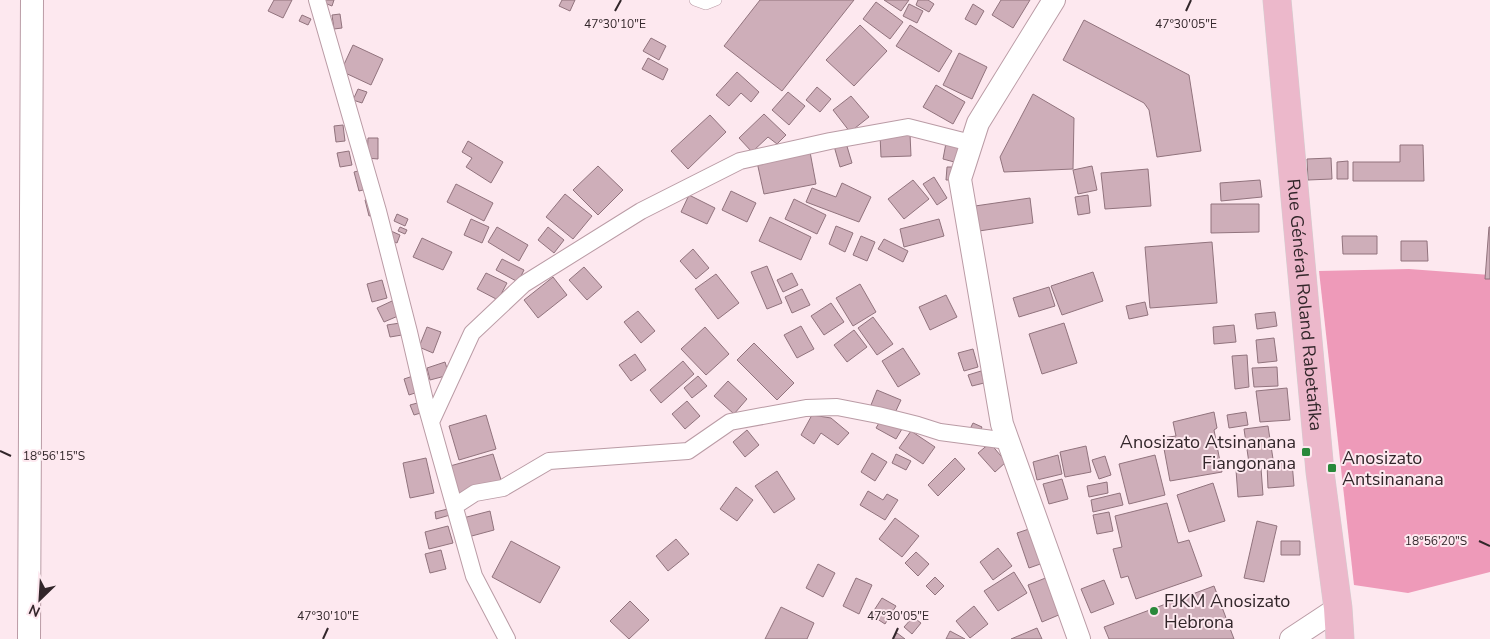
<svg xmlns="http://www.w3.org/2000/svg" width="1490" height="639" font-family="'Nunito Sans',sans-serif">
  <style>
    .forest { fill: #ee9ab9 }
    .building { fill: #ceaeb9; stroke: #91737d }
    .lines { fill: none; stroke-linecap: round; stroke-linejoin: round }
    .service-casing { stroke: #ba9ba5; stroke-width: 12 }
    .pedestrian-casing { stroke: #ba9ba5; stroke-width: 18 }
    .minor-casing { stroke: #ba9ba5; stroke-width: 24 }
    .primary-casing { stroke: #d2cfd0; stroke-width: 29 }
    .service { stroke: #fff; stroke-width: 11 }
    .pedestrian { stroke: #fff; stroke-width: 16 }
    .minor { stroke: #fff; stroke-width: 22 }
    .primary { stroke: #ecb8cb; stroke-width: 28 }
    .ticks { fill: none; stroke: #32262a; stroke-width: 2 }
    .poi-dot { fill: #29883a; stroke: #fde8ef; stroke-width: 2 }
    .labels { text-anchor: middle; stroke-width: 4; stroke-linejoin: round; paint-order: stroke }
    .street-label { font-size: 18px; fill: #32262a; stroke: #fde8ef }
    .poi-label { font-size: 18px; fill: #32262a; stroke: #fde8ef; text-anchor: start }
    .ticks-label { font-size: 12px; text-anchor: middle; fill: #32262a; stroke: #fde8ef; stroke-width: 4; stroke-linejoin: round; paint-order: stroke }
  </style>
  <rect width="100%" height="100%" fill="#fde8ef"/>
  <path class="forest" d="M 1409,269 L 1490,275 L 1490,572 L 1408,593 L 1354,585 L 1319,271 Z"/>
  <path class="building" d="M 274,0 L 292,0 L 283,18 L 268,11 Z
    M 323,0 L 334,0 L 332,6 L 322,2 Z
    M 562,0 L 575,0 L 570,11 L 559,6 Z
    M 760,0 L 854,0 L 782,91 L 724,46 Z
    M 884,0 L 909,0 L 901,11 Z
    M 918,0 L 928,0 L 934,4 L 929,12 L 916,5 Z
    M 1001,0 L 1030,0 L 1013,28 L 992,15 Z
    M 876,2 L 903,22 L 890,39 L 863,19 Z
    M 909,4 L 923,11 L 917,23 L 903,16 Z
    M 973,4 L 984,11 L 976,25 L 965,19 Z
    M 340,14 L 342,28 L 334,29 L 332,15 Z
    M 302,15 L 311,19 L 308,25 L 299,21 Z
    M 1084,20 L 1189,75 L 1201,151 L 1157,157 L 1149,110 L 1144,103 L 1063,60 Z
    M 860,25 L 887,51 L 854,86 L 826,60 Z
    M 910,25 L 952,51 L 939,72 L 896,46 Z
    M 651,38 L 666,46 L 659,60 L 643,51 Z
    M 353,45 L 383,59 L 371,85 L 341,71 Z
    M 959,53 L 987,67 L 972,99 L 943,85 Z
    M 648,58 L 668,69 L 663,80 L 642,69 Z
    M 737,72 L 759,92 L 751,102 L 741,93 L 729,106 L 716,95 Z
    M 936,85 L 965,102 L 953,124 L 923,107 Z
    M 817,87 L 831,99 L 820,112 L 806,100 Z
    M 358,89 L 367,92 L 362,103 L 353,100 Z
    M 788,92 L 805,106 L 789,125 L 772,110 Z
    M 1033,94 L 1074,118 L 1073,169 L 1004,172 L 1000,157 Z
    M 851,96 L 869,117 L 850,132 L 833,110 Z
    M 764,114 L 786,135 L 777,144 L 768,137 L 752,152 L 739,138 Z
    M 710,115 L 726,132 L 688,169 L 671,151 Z
    M 343,125 L 345,141 L 336,142 L 334,126 Z
    M 910,134 L 911,156 L 881,157 L 880,135 Z
    M 368,138 L 378,138 L 378,159 L 367,158 Z
    M 468,141 L 503,162 L 491,183 L 466,167 L 472,158 L 462,152 Z
    M 846,143 L 852,163 L 840,167 L 834,146 Z
    M 946,143 L 961,146 L 958,163 L 943,159 Z
    M 1400,145 L 1423,145 L 1424,181 L 1353,181 L 1353,162 L 1400,162 Z
    M 349,151 L 352,165 L 340,167 L 337,153 Z
    M 810,152 L 816,184 L 764,194 L 757,162 Z
    M 1331,158 L 1332,179 L 1308,180 L 1307,159 Z
    M 1348,161 L 1348,179 L 1337,179 L 1337,162 Z
    M 598,166 L 623,190 L 598,215 L 573,190 Z
    M 1092,166 L 1097,190 L 1078,194 L 1073,170 Z
    M 947,167 L 957,167 L 957,180 L 946,180 Z
    M 1148,169 L 1151,206 L 1105,209 L 1101,173 Z
    M 362,170 L 367,189 L 359,191 L 354,172 Z
    M 934,177 L 947,198 L 937,205 L 923,184 Z
    M 913,180 L 929,199 L 904,219 L 888,199 Z
    M 1260,180 L 1262,197 L 1221,201 L 1220,183 Z
    M 842,183 L 871,197 L 859,222 L 806,202 L 812,188 L 836,197 Z
    M 456,184 L 493,203 L 484,221 L 447,202 Z
    M 731,191 L 756,203 L 747,222 L 722,210 Z
    M 565,194 L 592,216 L 573,239 L 546,217 Z
    M 689,195 L 715,208 L 707,224 L 681,212 Z
    M 1088,195 L 1090,213 L 1078,215 L 1075,197 Z
    M 372,198 L 376,214 L 369,216 L 365,200 Z
    M 1030,198 L 1033,223 L 979,231 L 975,206 Z
    M 794,199 L 826,215 L 817,234 L 785,219 Z
    M 1211,204 L 1259,204 L 1259,232 L 1211,233 Z
    M 397,214 L 408,219 L 405,226 L 394,221 Z
    M 770,217 L 811,237 L 801,260 L 759,241 Z
    M 471,219 L 489,227 L 482,243 L 464,235 Z
    M 939,219 L 944,236 L 904,247 L 900,229 Z
    M 836,226 L 853,233 L 845,252 L 829,244 Z
    M 400,227 L 407,230 L 405,234 L 398,231 Z
    M 497,227 L 528,245 L 519,261 L 488,242 Z
    M 548,227 L 564,240 L 554,253 L 538,240 Z
    M 1489,227 L 1490,227 L 1490,279 L 1485,279 Z
    M 391,231 L 400,235 L 397,243 L 388,239 Z
    M 861,236 L 875,242 L 867,261 L 853,255 Z
    M 1342,236 L 1377,236 L 1377,254 L 1343,254 Z
    M 422,238 L 452,252 L 443,270 L 413,257 Z
    M 884,239 L 908,251 L 903,262 L 878,249 Z
    M 1401,241 L 1427,241 L 1428,261 L 1401,261 Z
    M 1212,242 L 1217,303 L 1150,308 L 1145,247 Z
    M 693,249 L 709,268 L 696,279 L 680,261 Z
    M 502,259 L 524,270 L 518,282 L 496,270 Z
    M 767,266 L 782,303 L 767,309 L 751,272 Z
    M 584,267 L 602,287 L 587,300 L 569,280 Z
    M 1093,272 L 1103,301 L 1062,315 L 1051,286 Z
    M 486,273 L 507,283 L 498,300 L 477,289 Z
    M 792,273 L 798,285 L 783,292 L 777,280 Z
    M 716,274 L 739,303 L 718,319 L 695,289 Z
    M 553,277 L 567,295 L 538,318 L 524,300 Z
    M 382,280 L 387,298 L 372,302 L 367,284 Z
    M 860,284 L 876,312 L 853,326 L 836,298 Z
    M 1049,287 L 1055,306 L 1019,317 L 1013,298 Z
    M 802,289 L 810,305 L 792,313 L 785,297 Z
    M 946,295 L 957,317 L 930,330 L 919,307 Z
    M 392,301 L 398,316 L 384,322 L 377,308 Z
    M 1145,302 L 1148,315 L 1129,319 L 1126,306 Z
    M 831,303 L 844,322 L 824,335 L 811,316 Z
    M 638,311 L 655,331 L 641,343 L 624,322 Z
    M 1275,312 L 1277,326 L 1257,329 L 1255,314 Z
    M 873,317 L 893,344 L 877,355 L 858,328 Z
    M 400,323 L 402,335 L 390,337 L 387,325 Z
    M 1064,323 L 1077,363 L 1042,374 L 1029,334 Z
    M 1234,325 L 1236,342 L 1214,344 L 1213,327 Z
    M 801,326 L 814,349 L 797,358 L 784,335 Z
    M 427,327 L 441,332 L 433,353 L 419,347 Z
    M 705,327 L 729,354 L 706,375 L 681,349 Z
    M 854,330 L 867,347 L 847,362 L 834,345 Z
    M 1274,338 L 1277,361 L 1258,363 L 1256,340 Z
    M 754,343 L 794,383 L 777,400 L 737,360 Z
    M 903,348 L 920,374 L 898,387 L 882,361 Z
    M 973,349 L 978,367 L 964,371 L 958,353 Z
    M 635,354 L 646,370 L 631,381 L 619,365 Z
    M 1247,355 L 1249,387 L 1235,389 L 1232,356 Z
    M 683,361 L 694,374 L 661,403 L 650,390 Z
    M 445,362 L 449,375 L 430,380 L 427,368 Z
    M 1277,367 L 1278,386 L 1254,387 L 1252,368 Z
    M 981,371 L 984,383 L 972,386 L 968,375 Z
    M 413,376 L 418,392 L 409,395 L 404,379 Z
    M 698,376 L 707,386 L 692,398 L 684,388 Z
    M 728,381 L 747,399 L 734,414 L 714,396 Z
    M 1287,388 L 1290,420 L 1260,422 L 1256,391 Z
    M 877,390 L 901,400 L 894,415 L 871,405 Z
    M 687,401 L 700,416 L 685,429 L 672,414 Z
    M 421,402 L 424,412 L 414,415 L 410,405 Z
    M 1214,412 L 1217,428 L 1214,430 L 1222,472 L 1170,481 L 1162,438 L 1176,436 L 1173,422 Z
    M 1246,412 L 1248,425 L 1229,428 L 1227,415 Z
    M 486,415 L 496,449 L 459,460 L 449,426 Z
    M 812,415 L 831,418 L 849,433 L 838,445 L 821,433 L 814,444 L 801,435 Z
    M 882,418 L 902,429 L 896,439 L 876,428 Z
    M 973,423 L 982,427 L 979,433 L 970,429 Z
    M 1268,426 L 1273,459 L 1249,463 L 1244,429 Z
    M 747,430 L 759,445 L 745,457 L 733,442 Z
    M 911,431 L 935,447 L 923,464 L 899,448 Z
    M 990,443 L 1006,462 L 995,472 L 978,453 Z
    M 1086,446 L 1091,472 L 1065,477 L 1060,452 Z
    M 872,453 L 887,462 L 875,481 L 861,472 Z
    M 493,454 L 502,483 L 459,496 L 450,466 Z
    M 896,454 L 911,461 L 906,470 L 892,463 Z
    M 1058,455 L 1062,474 L 1037,480 L 1033,462 Z
    M 1155,455 L 1165,495 L 1129,504 L 1119,464 Z
    M 1105,456 L 1111,475 L 1099,479 L 1092,460 Z
    M 426,458 L 434,493 L 410,498 L 403,463 Z
    M 955,458 L 965,469 L 938,496 L 928,485 Z
    M 1292,462 L 1294,486 L 1268,488 L 1267,464 Z
    M 1261,468 L 1263,495 L 1238,497 L 1236,470 Z
    M 777,471 L 795,499 L 774,513 L 755,486 Z
    M 1062,479 L 1068,499 L 1049,504 L 1043,484 Z
    M 1107,482 L 1108,493 L 1089,497 L 1087,486 Z
    M 1213,483 L 1225,521 L 1189,532 L 1177,495 Z
    M 736,487 L 753,500 L 737,521 L 720,509 Z
    M 868,491 L 883,500 L 887,494 L 898,500 L 885,520 L 860,505 Z
    M 1120,493 L 1123,505 L 1093,512 L 1091,500 Z
    M 1167,503 L 1178,543 L 1189,540 L 1202,576 L 1136,599 L 1128,576 L 1121,578 L 1113,549 L 1122,547 L 1115,516 Z
    M 448,509 L 450,515 L 436,519 L 435,512 Z
    M 490,511 L 494,530 L 468,537 L 463,518 Z
    M 1109,512 L 1113,531 L 1097,534 L 1093,515 Z
    M 895,518 L 919,536 L 902,557 L 879,539 Z
    M 1257,521 L 1277,526 L 1264,582 L 1244,578 Z
    M 448,526 L 453,543 L 429,549 L 425,532 Z
    M 1035,527 L 1046,562 L 1029,568 L 1017,533 Z
    M 676,539 L 689,554 L 668,571 L 656,556 Z
    M 511,541 L 560,567 L 540,603 L 492,577 Z
    M 1281,541 L 1300,541 L 1300,555 L 1281,555 Z
    M 998,548 L 1012,566 L 993,580 L 980,562 Z
    M 441,550 L 446,569 L 430,573 L 425,554 Z
    M 916,552 L 929,564 L 918,576 L 905,563 Z
    M 818,564 L 835,573 L 823,597 L 806,588 Z
    M 1014,572 L 1027,593 L 998,611 L 984,591 Z
    M 935,577 L 944,586 L 935,595 L 926,586 Z
    M 1048,577 L 1061,614 L 1042,622 L 1028,585 Z
    M 856,578 L 872,585 L 859,614 L 843,606 Z
    M 1104,580 L 1114,604 L 1091,613 L 1081,589 Z
    M 1214,586 L 1234,639 L 1109,639 L 1104,627 Z
    M 882,598 L 896,606 L 885,624 L 871,615 Z
    M 630,601 L 649,620 L 629,639 L 610,621 Z
    M 974,606 L 988,624 L 970,638 L 956,621 Z
    M 781,607 L 814,623 L 807,639 L 765,639 Z
    M 913,617 L 921,623 L 912,634 L 904,627 Z
    M 1037,628 L 1042,639 L 1011,639 Z
    M 950,631 L 965,639 L 946,639 Z
    M 897,633 L 905,639 L 892,639 Z"/>
  <g class="lines">
    <defs>
      <path id="service" d="M 695,0 L 706,4 L 716,0"/>
      <path id="pedestrian" d="M 317,0 L 378,211 L 409,332 L 426,405 L 474,576 L 507,639
        M 431,422 L 472,333 L 524,284 L 641,211 L 740,161 L 830,141 L 908,127 L 971,143
        M 455,506 L 475,493 L 503,488 L 549,461 L 688,451 L 730,422 L 806,408 L 837,407 L 878,415 L 918,425 L 940,432 L 1008,441"/>
      <path id="minor" d="M 1054,0 L 978,123 L 960,179 L 1002,424 L 1079,639
        M 29,639 L 32,0
        M 1291,639 L 1338,608"/>
      <g id="primary">
        <path id="s1" d="M 1277,0 L 1320,472 L 1338,608 L 1340,639"/>
      </g>
    </defs>
    <use href="#service" class="service-casing"/>
    <use href="#pedestrian" class="pedestrian-casing"/>
    <use href="#minor" class="minor-casing"/>
    <use href="#primary" class="primary-casing"/>
    <use href="#service" class="service"/>
    <use href="#pedestrian" class="pedestrian"/>
    <use href="#minor" class="minor"/>
    <use href="#primary" class="primary"/>
  </g>
  <path class="ticks" d="M 615,11 L 621,0M 1186,11 L 1191,0M 0,451 L 11,456M 1479,541 L 1490,546M 323,639 L 328,628M 893,639 L 898,628"/>
  <g class="poi-dot">
    <rect x="1301" y="447" width="10" height="10" rx="2.5"/>
    <rect x="1327" y="463" width="10" height="10" rx="2.5"/>
    <circle cx="1154" cy="611" r="5"/>
  </g>
  <g class="labels">
    <g class="street-label">
      <text dy="6" stroke="none"><textPath href="#s1" startOffset="306">Rue Général Roland Rabetafika</textPath></text>
    </g>
    <g class="poi-label">
      <text x="1296" y="448" text-anchor="end">Anosizato Atsinanana<tspan x="1296" dy="21">Fiangonana</tspan></text>
      <text x="1342" y="464">Anosizato<tspan x="1342" dy="21">Antsinanana</tspan></text>
      <text x="1164" y="607">FJKM Anosizato<tspan x="1164" dy="21">Hebrona</tspan></text>
    </g>
  </g>
  <g class="ticks-label">
    <text x="615" y="28">47°30'10"E</text>
    <text x="1186" y="28">47°30'05"E</text>
    <text x="54" y="460">18°56'15"S</text>
    <text x="1436" y="545">18°56'20"S</text>
    <text x="328" y="620">47°30'10"E</text>
    <text x="898" y="620">47°30'05"E</text>
  </g>
  <g transform="translate(40 599) rotate(205)" stroke="#fde8ef" stroke-width="4" paint-order="stroke">
  <path d="M0-4L9 19L0 12L-9 19Z" fill="#32262a"/>
  <text y="-8" font-size="14" font-weight="bold" text-anchor="middle" fill="#32262a">N</text>
  </g>
</svg>
